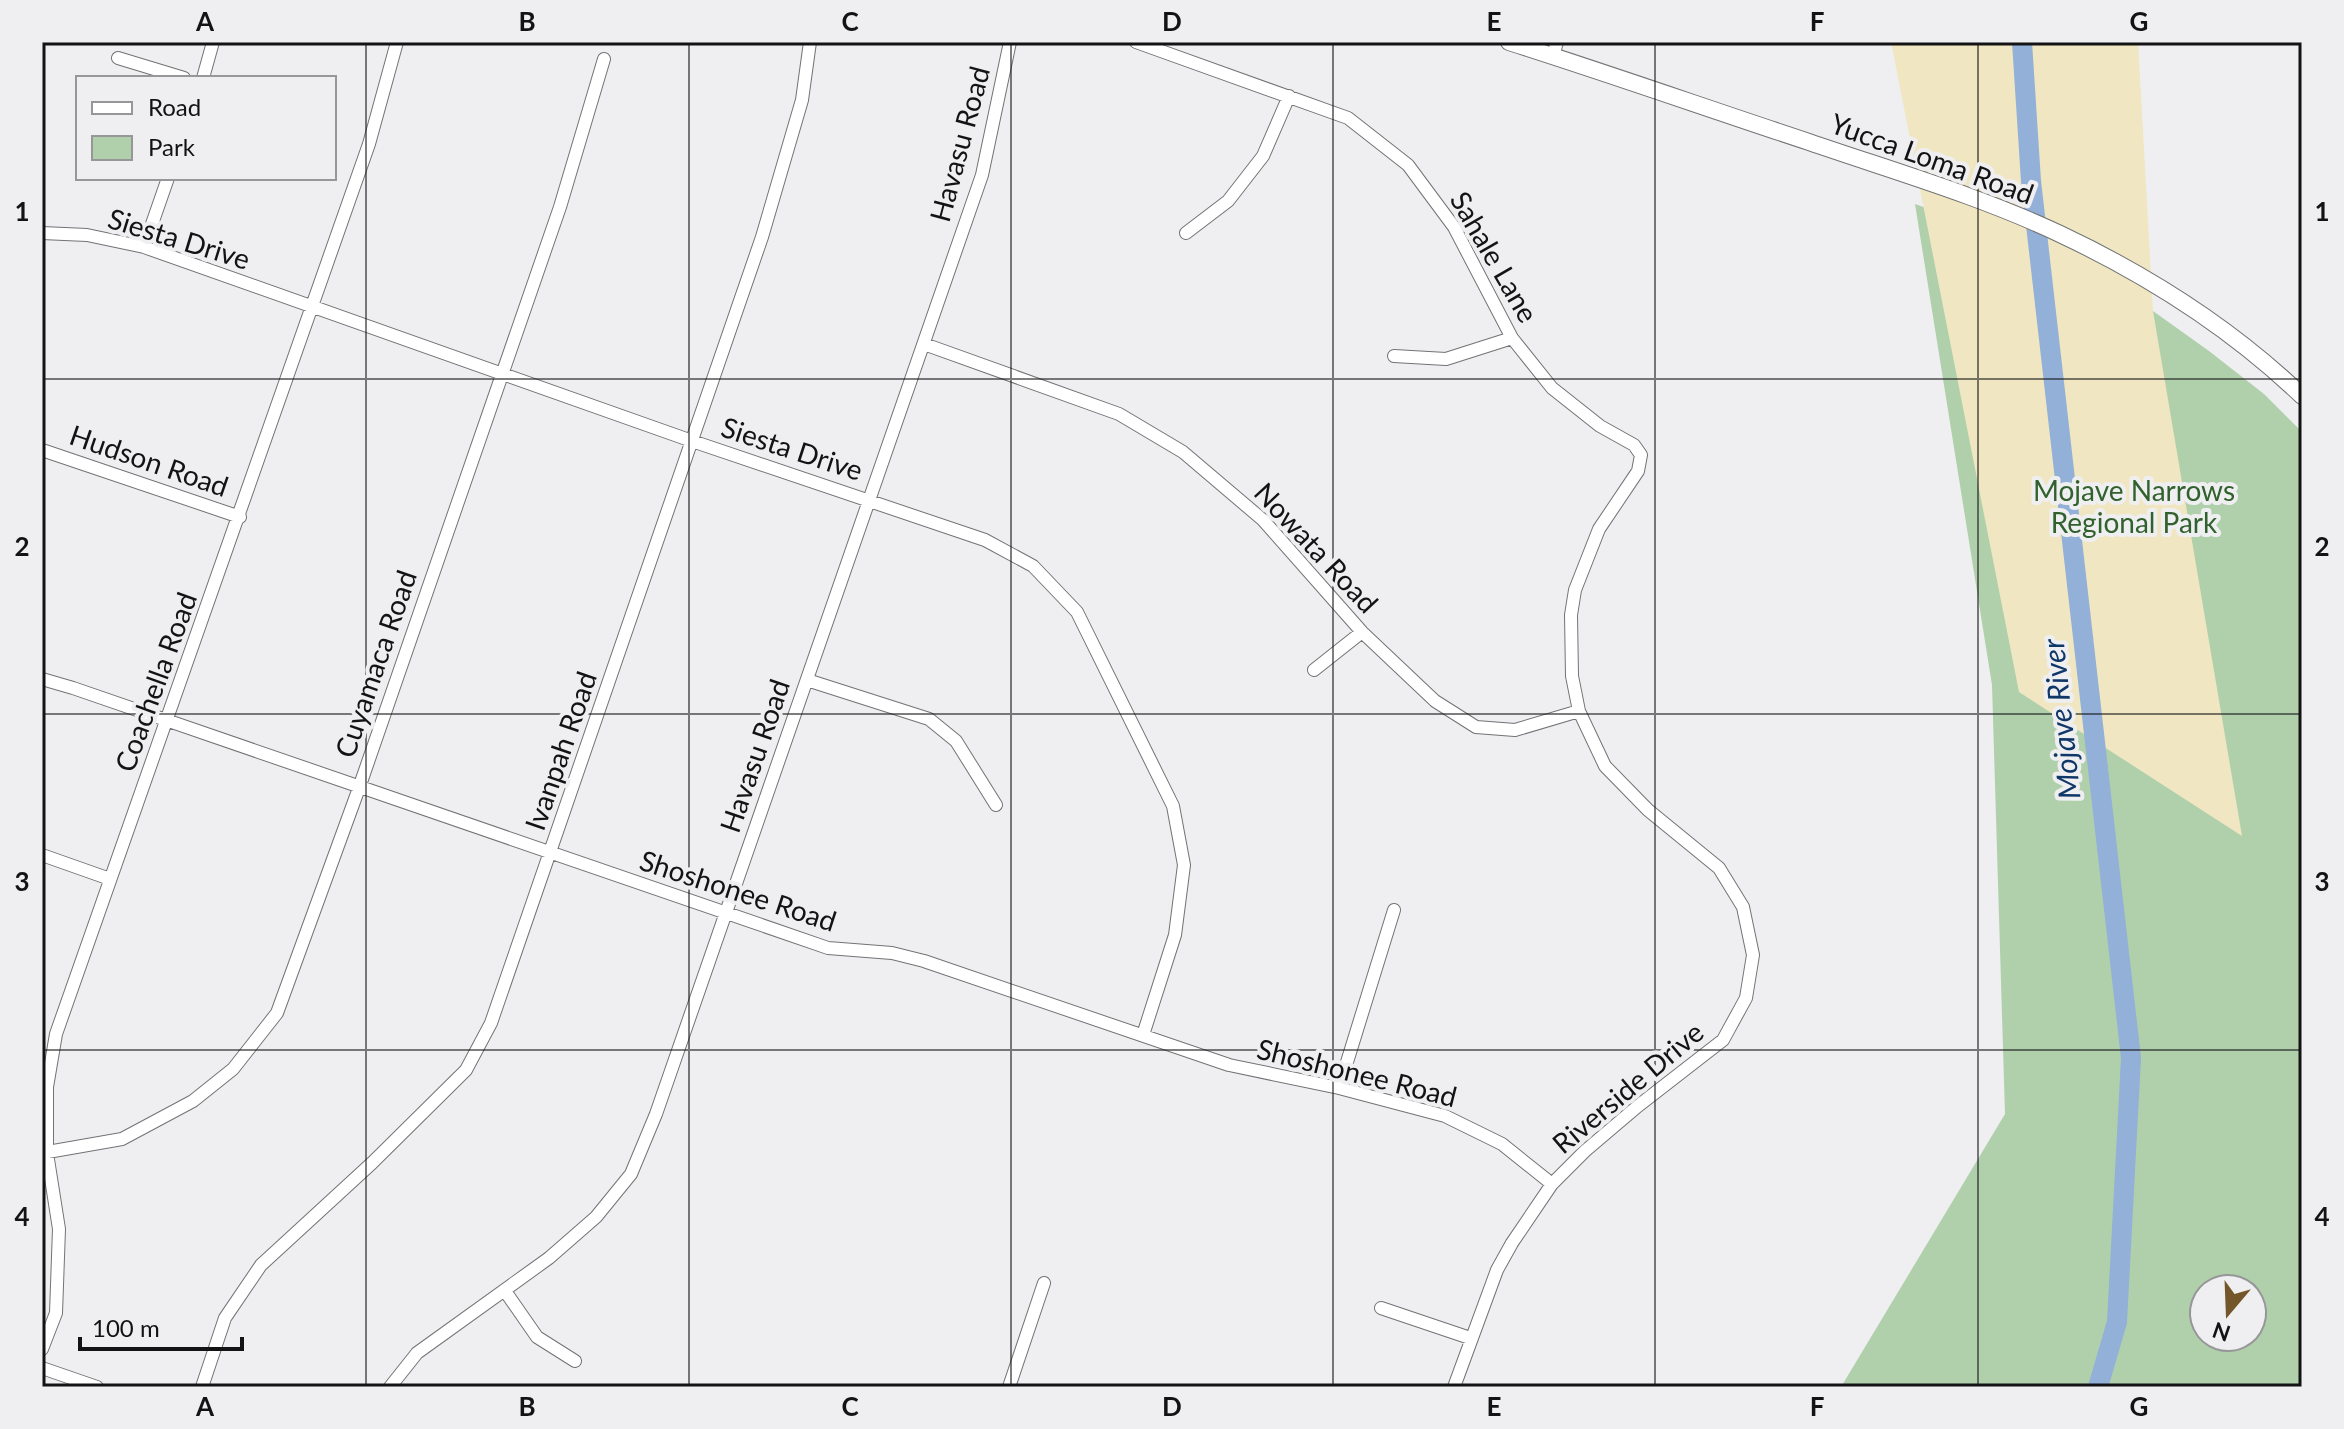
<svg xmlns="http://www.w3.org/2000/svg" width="2344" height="1429" font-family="Lato,sans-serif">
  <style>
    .green { fill: #b0d0ac; fill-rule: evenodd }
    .sand { fill: #f0e6c1 }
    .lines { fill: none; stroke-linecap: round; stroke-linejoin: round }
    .river { stroke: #92b0d8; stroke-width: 20 }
    .minor-casing { stroke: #727375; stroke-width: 14 }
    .major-casing { stroke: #727375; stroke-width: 18 }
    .minor { stroke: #fff; stroke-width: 12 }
    .major { stroke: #fff; stroke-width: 16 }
    .grid { fill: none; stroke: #131314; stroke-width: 2; stroke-opacity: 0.55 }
    .labels { text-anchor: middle; stroke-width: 8; stroke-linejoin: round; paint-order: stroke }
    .street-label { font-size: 28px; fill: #131314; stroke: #efeff1 }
    .park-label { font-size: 28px; fill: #31612d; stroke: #efeff1 }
    .water-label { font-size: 30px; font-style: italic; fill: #0f3768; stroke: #efeff1 }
    .neatline { fill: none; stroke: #131314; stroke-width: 3 }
    .grid-label { font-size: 26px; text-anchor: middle; font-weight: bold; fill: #131314 }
  </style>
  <rect width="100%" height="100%" fill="#efeff1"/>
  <path class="green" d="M 1915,204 L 1975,225 L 2153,311 L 2209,351 L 2264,394 L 2302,432 L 2302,1387 L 1841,1387 L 2005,1114 L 1992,685 ZM 2204,1289 L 2252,1289 L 2252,1337 L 2204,1337 Z"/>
  <path class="sand" d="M 1891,42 L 2138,42 L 2153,311 L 2242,836 L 2019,692 Z"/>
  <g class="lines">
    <path class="river" d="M 2022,42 L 2031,181 L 2131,1058 L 2117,1322 L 2098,1387"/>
    <defs>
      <path id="minor" d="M 1136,42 L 1348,118 L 1408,165 L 1454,227 L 1512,338 L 1552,388 L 1600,426 L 1634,445 L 1641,455 L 1638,471 L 1599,529 L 1575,590 L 1571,615 L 1572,676 L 1579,711 L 1605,766 L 1648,810 L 1719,868 L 1743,907 L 1753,955 L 1746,998 L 1723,1040 L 1638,1106 L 1585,1151 L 1552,1184 L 1512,1243 L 1497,1270 L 1454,1387
        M 1553,56 L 1557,42
        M 118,58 L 184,78
        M 203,78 L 213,42
        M 42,233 L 87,235 L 144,247 L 692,441 L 985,540 L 1033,566 L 1077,612 L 1173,806 L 1184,865 L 1175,935 L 1143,1035
        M 1186,233 L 1228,201 L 1263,156 L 1289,96
        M 144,247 L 168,178
        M 924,344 L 1119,414 L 1183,452 L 1263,520 L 1362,632 L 1435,701 L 1476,727 L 1515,730 L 1579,711
        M 1394,356 L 1446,359 L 1512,338
        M 42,450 L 240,517
        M 1314,670 L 1362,632
        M 42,679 L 73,688 L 828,948 L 892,953 L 924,961 L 1229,1065 L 1339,1088 L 1445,1116 L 1502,1144 L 1552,1184
        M 807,680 L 929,719 L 956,741 L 996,805
        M 42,855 L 110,879
        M 1339,1088 L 1394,910
        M 42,1153 L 122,1139 L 193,1101 L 233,1069 L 277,1013 L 359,788 L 560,207 L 604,59
        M 505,1291 L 537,1337 L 575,1361
        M 1381,1308 L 1470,1338
        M 42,1349 L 56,1313 L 59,1229 L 47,1153 L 47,1087 L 56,1034 L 369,144 L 397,42
        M 42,1368 L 97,1387
        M 202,1387 L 225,1318 L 261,1265 L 372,1163 L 466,1070 L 491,1023 L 762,237 L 802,100 L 810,42
        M 390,1387 L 417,1353 L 549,1258 L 596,1217 L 631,1174 L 656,1114 L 982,175 L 1010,42
        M 1009,1387 L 1044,1283"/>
      <path id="major" d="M 1509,42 C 1610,74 1709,109 1809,142 C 1893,171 1980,196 2060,234 C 2147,275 2232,329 2302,396"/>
    </defs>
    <use href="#minor" class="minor-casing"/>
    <use href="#major" class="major-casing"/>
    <use href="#minor" class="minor"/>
    <use href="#major" class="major"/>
  </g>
  <path class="grid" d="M 366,42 L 366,1387M 689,42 L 689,1387M 1011,42 L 1011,1387M 1333,42 L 1333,1387M 1655,42 L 1655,1387M 1978,42 L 1978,1387M 42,379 L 2302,379M 42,714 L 2302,714M 42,1050 L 2302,1050"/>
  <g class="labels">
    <g class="street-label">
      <text transform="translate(960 144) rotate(-75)" y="10">Havasu Road</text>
      <text transform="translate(1932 159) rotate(20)" y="10">Yucca Loma Road</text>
      <text transform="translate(179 239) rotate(17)" y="10">Siesta Drive</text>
      <text transform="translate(1494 257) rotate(60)" y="10">Sahale Lane</text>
      <text transform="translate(792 449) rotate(18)" y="10">Siesta Drive</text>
      <text transform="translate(149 461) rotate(19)" y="10">Hudson Road</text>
      <text transform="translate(1316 548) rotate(47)" y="10">Nowata Road</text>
      <text transform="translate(376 664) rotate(-71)" y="10">Cuyamaca Road</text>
      <text transform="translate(156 682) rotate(-70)" y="10">Coachella Road</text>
      <text transform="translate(561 751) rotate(-71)" y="10">Ivanpah Road</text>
      <text transform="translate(755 756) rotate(-71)" y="10">Havasu Road</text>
      <text transform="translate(738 891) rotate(18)" y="10">Shoshonee Road</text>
      <text transform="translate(1357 1073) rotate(14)" y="10">Shoshonee Road</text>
      <text transform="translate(1628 1088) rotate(-40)" y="10">Riverside Drive</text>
    </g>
    <g class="park-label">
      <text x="2134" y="501">Mojave Narrows<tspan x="2134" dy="32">Regional Park</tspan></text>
    </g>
    <g class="water-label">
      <text transform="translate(2062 719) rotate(-96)" y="10">Mojave River</text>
    </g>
  </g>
  <rect width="2344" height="1429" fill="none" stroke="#efeff1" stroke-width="88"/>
  <rect x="76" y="76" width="260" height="104" fill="#efeff1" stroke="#979799" stroke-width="2"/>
  <rect x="92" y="102" width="40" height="12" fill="#ffffff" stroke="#979799" stroke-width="2"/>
  <text x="148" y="116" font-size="24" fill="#131314">Road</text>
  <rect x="92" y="136" width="40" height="24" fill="#b0d0ac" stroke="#979799" stroke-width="2"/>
  <text x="148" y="156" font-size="24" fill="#131314">Park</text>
  <g transform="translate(2228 1313) rotate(199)"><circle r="38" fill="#efeff1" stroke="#979799" stroke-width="2"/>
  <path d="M0-6L14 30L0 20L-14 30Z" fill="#73572a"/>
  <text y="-12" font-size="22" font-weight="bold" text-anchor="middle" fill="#131314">N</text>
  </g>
  <path d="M80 1337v12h162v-12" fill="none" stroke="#131314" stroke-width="4"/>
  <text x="92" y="1337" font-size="24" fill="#131314" stroke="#efeff1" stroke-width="6" paint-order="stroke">100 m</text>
  <rect x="44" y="44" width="2256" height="1341" class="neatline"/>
  <g class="grid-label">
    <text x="205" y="31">A</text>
    <text x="527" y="31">B</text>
    <text x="850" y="31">C</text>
    <text x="1172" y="31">D</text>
    <text x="1494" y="31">E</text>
    <text x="1817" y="31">F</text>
    <text x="2139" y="31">G</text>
    <text x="22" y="221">1</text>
    <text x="2322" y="221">1</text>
    <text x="22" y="556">2</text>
    <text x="2322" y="556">2</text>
    <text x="22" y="891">3</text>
    <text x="2322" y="891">3</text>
    <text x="22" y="1226">4</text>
    <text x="2322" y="1226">4</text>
    <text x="205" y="1416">A</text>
    <text x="527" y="1416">B</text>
    <text x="850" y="1416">C</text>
    <text x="1172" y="1416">D</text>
    <text x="1494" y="1416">E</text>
    <text x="1817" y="1416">F</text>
    <text x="2139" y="1416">G</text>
  </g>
</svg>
